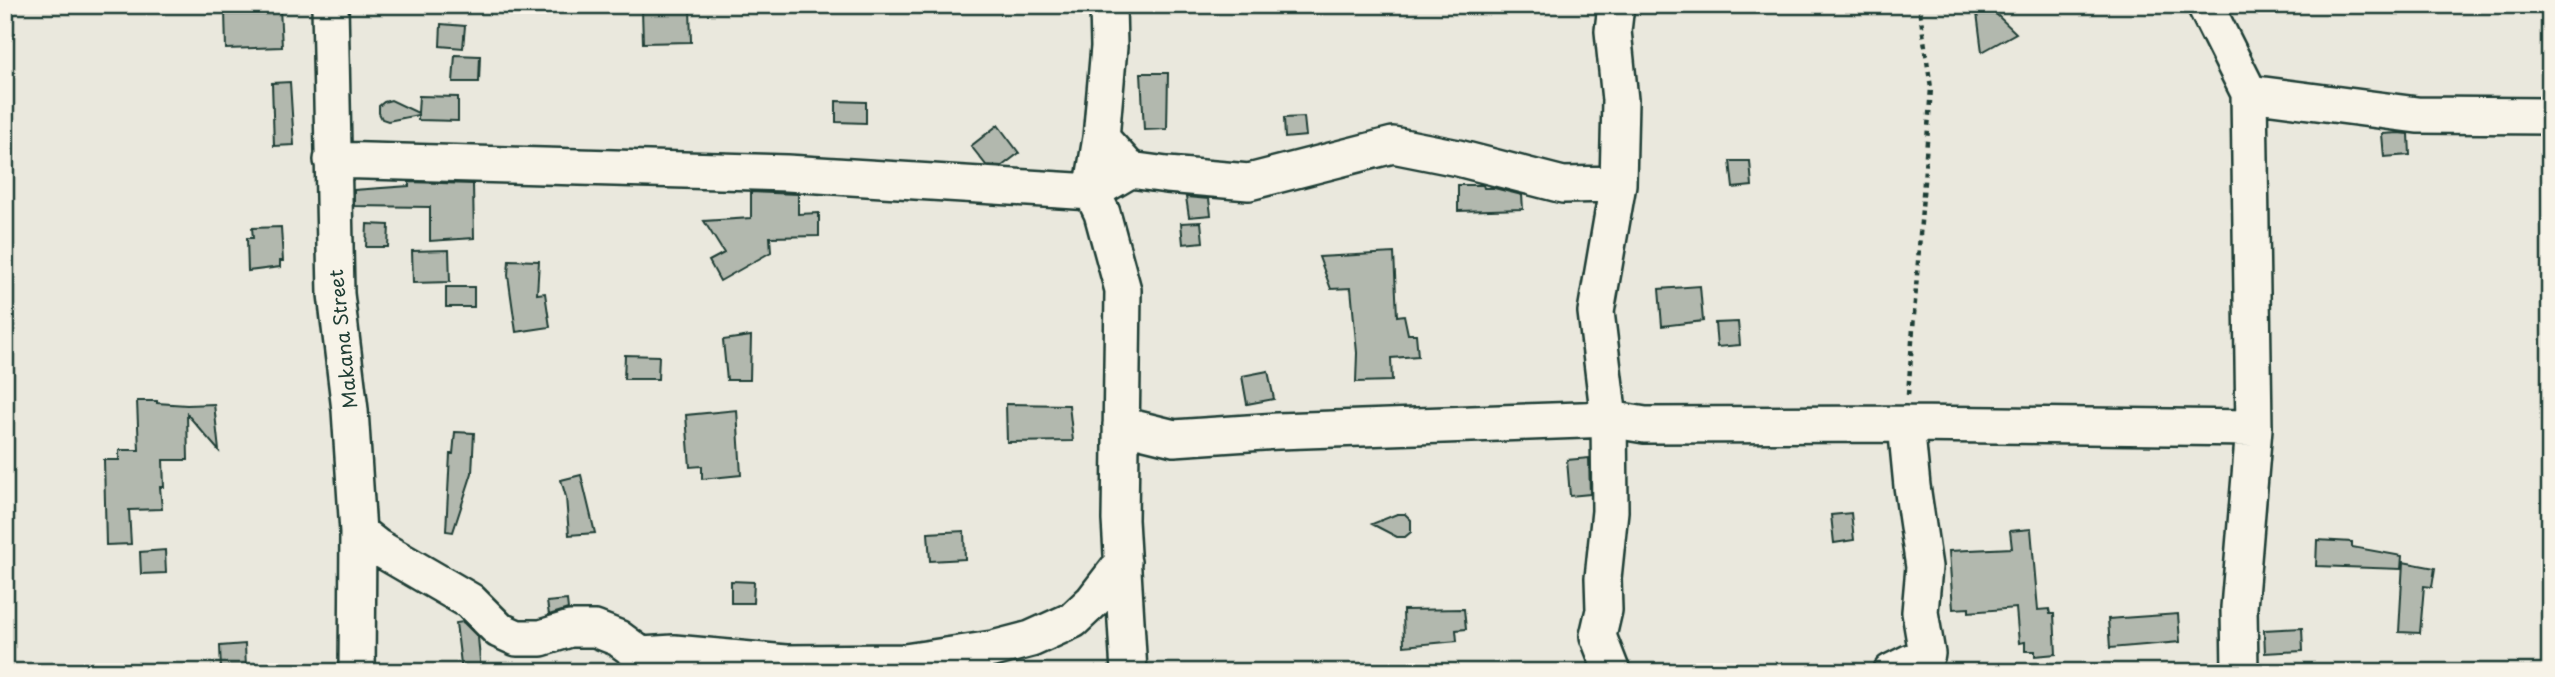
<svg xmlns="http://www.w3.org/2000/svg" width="2555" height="677" font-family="'Playpen Sans',sans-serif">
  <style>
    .building { fill: #b2b8ae; stroke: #1f3d34; stroke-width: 2 }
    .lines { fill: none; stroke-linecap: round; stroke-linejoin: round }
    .minor-casing { stroke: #1f3d34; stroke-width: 40 }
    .path { stroke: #1f3d34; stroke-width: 4.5; stroke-dasharray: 5 5; stroke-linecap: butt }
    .minor { stroke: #f7f3e8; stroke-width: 35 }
    .labels { text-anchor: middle; stroke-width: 6; stroke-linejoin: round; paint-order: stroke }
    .street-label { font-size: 19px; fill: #1f3d34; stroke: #f7f3e8 }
  </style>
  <rect width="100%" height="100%" fill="#eae8dd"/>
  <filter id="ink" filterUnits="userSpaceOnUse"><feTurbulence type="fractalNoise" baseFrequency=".0143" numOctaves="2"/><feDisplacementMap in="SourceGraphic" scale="14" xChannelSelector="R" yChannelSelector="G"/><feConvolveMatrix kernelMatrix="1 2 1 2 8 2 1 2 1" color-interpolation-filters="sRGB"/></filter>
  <g filter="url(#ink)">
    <path class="building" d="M 280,8 L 282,47 L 226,49 L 225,11 Z
      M 690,8 L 691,42 L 643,43 L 642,9 Z
      M 1977,13 L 1995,13 L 2016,33 L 1982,52 Z
      M 441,24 L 465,26 L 463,48 L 440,46 Z
      M 455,55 L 480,56 L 479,82 L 453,82 Z
      M 1141,73 L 1168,73 L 1167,129 L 1144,130 Z
      M 290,82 L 294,145 L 274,146 L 272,83 Z
      M 419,96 L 458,97 L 458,121 L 418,120 L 418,115 L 388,121 L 382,119 L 379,113 L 379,106 L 384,102 L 391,100 L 418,113 Z
      M 836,101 L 866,102 L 866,123 L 836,122 Z
      M 1304,117 L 1306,136 L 1285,138 L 1284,118 Z
      M 998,125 L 1019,153 L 1002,166 L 986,165 L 971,146 Z
      M 2399,133 L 2409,134 L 2410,155 L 2384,157 L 2382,134 Z
      M 1730,161 L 1750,161 L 1752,186 L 1733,188 Z
      M 409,182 L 473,184 L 474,238 L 430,241 L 430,207 L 354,206 L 354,190 L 409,186 Z
      M 1458,185 L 1483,185 L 1484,188 L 1494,188 L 1522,195 L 1523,209 L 1458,211 Z
      M 751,192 L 798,194 L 798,214 L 819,213 L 819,236 L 770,237 L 771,252 L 720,281 L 709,261 L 724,253 L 704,221 L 751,218 Z
      M 1186,197 L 1209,199 L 1211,215 L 1189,217 Z
      M 1201,222 L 1203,242 L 1183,244 L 1181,223 Z
      M 367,224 L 389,225 L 388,247 L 366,247 Z
      M 281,227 L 283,261 L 280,261 L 280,267 L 248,271 L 247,238 L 253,238 L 252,228 Z
      M 449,250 L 450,282 L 413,283 L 412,251 Z
      M 1394,253 L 1397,316 L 1404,315 L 1408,334 L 1416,334 L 1418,356 L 1391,358 L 1392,381 L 1356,382 L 1357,353 L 1351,288 L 1331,289 L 1319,257 Z
      M 509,260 L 539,261 L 537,294 L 545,293 L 550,327 L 516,332 L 508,275 Z
      M 1700,286 L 1703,321 L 1662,326 L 1659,289 Z
      M 446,287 L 474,287 L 474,307 L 446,307 Z
      M 1738,322 L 1740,345 L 1717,347 L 1715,323 Z
      M 751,336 L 750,380 L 727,380 L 723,340 Z
      M 625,355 L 659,356 L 658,379 L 624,379 Z
      M 1268,371 L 1274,399 L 1247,404 L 1242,376 Z
      M 137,401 L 157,401 L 157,403 L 187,405 L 214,404 L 219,451 L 187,414 L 188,460 L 163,460 L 164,487 L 160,487 L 162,509 L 129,510 L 131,544 L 106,545 L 104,460 L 119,460 L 119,450 L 139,450 Z
      M 1006,404 L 1069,405 L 1073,441 L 1007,442 Z
      M 737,410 L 741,475 L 702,479 L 702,466 L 690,467 L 686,415 Z
      M 455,432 L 474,433 L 472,473 L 453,532 L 446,531 L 450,454 L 453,454 Z
      M 1589,458 L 1590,494 L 1570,496 L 1567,460 Z
      M 581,475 L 595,533 L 569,535 L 566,497 L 561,480 Z
      M 1851,513 L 1854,540 L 1834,543 L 1831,515 Z
      M 1397,514 L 1405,514 L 1411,520 L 1411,532 L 1405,537 L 1397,537 L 1372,524 Z
      M 2031,529 L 2038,610 L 2049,609 L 2050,614 L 2054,614 L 2056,654 L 2035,656 L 2035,651 L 2025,651 L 2025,642 L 2019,643 L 2016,608 L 1969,612 L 1969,608 L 1953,609 L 1949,551 L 2012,548 L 2010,531 Z
      M 964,531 L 965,559 L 930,561 L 928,533 Z
      M 2317,540 L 2352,542 L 2352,547 L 2402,556 L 2401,569 L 2316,566 Z
      M 165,550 L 166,573 L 141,574 L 140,552 Z
      M 2403,562 L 2435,568 L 2432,587 L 2424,586 L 2420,633 L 2399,632 Z
      M 731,581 L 754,582 L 753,603 L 731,603 Z
      M 567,600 L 568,609 L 549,615 L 547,602 Z
      M 1464,609 L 1466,629 L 1456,630 L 1457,641 L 1404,646 L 1403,610 Z
      M 2178,614 L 2180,642 L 2110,648 L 2108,619 Z
      M 463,622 L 478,637 L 481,672 L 462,672 L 456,623 Z
      M 2302,628 L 2303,651 L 2265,653 L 2264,630 Z
      M 245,644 L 246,668 L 221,669 L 220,646 Z"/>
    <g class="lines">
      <defs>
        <path id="minor" d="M 330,5 L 336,294 L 350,410 L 358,532 L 357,672
          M 1108,5 L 1109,47 L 1101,138 L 1092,192 L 1102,213 L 1123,290 L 1120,520 L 1129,672
          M 1616,5 L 1613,31 L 1620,100 L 1618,184
          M 2205,5 L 2249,93 L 2254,428 L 2239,608 L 2240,672
          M 2249,93 L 2417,115 L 2550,116
          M 1101,138 L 1130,170 L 1167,175 L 1249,182 L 1393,145 L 1458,158 L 1563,185 L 1618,184 L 1596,312 L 1609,419 L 1610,511 L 1603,578 L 1604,610 L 1598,636 L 1612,672
          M 332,160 L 787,173 L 1092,192 L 1130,170
          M 1121,425 L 1174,438 L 1278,431 L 1609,419 L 1645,425 L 1906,424 L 2254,428
          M 358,532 L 377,547 L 470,601 L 499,630 L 517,638 L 541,638 L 570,629 L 595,629 L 618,638 L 641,655 L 674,653 L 786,663 L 905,662 L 993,649 L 1031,639 L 1073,620 L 1093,601 L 1123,562
          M 1891,672 L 1927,654 L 1920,612 L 1924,567 L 1912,486 L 1906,424"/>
      </defs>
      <use href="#minor" class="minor-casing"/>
      <path class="path" d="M 1908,395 L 1931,88 L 1919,5"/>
      <use href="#minor" class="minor"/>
    </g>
  </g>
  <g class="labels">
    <g class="street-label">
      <text transform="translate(343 339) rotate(-96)" y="7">Makana Street</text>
    </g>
  </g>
  <rect width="2555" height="677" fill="none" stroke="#f7f3e8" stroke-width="28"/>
  <rect x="14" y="14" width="2527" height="649" fill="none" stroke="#1f3d34" stroke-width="2.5" filter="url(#ink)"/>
</svg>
